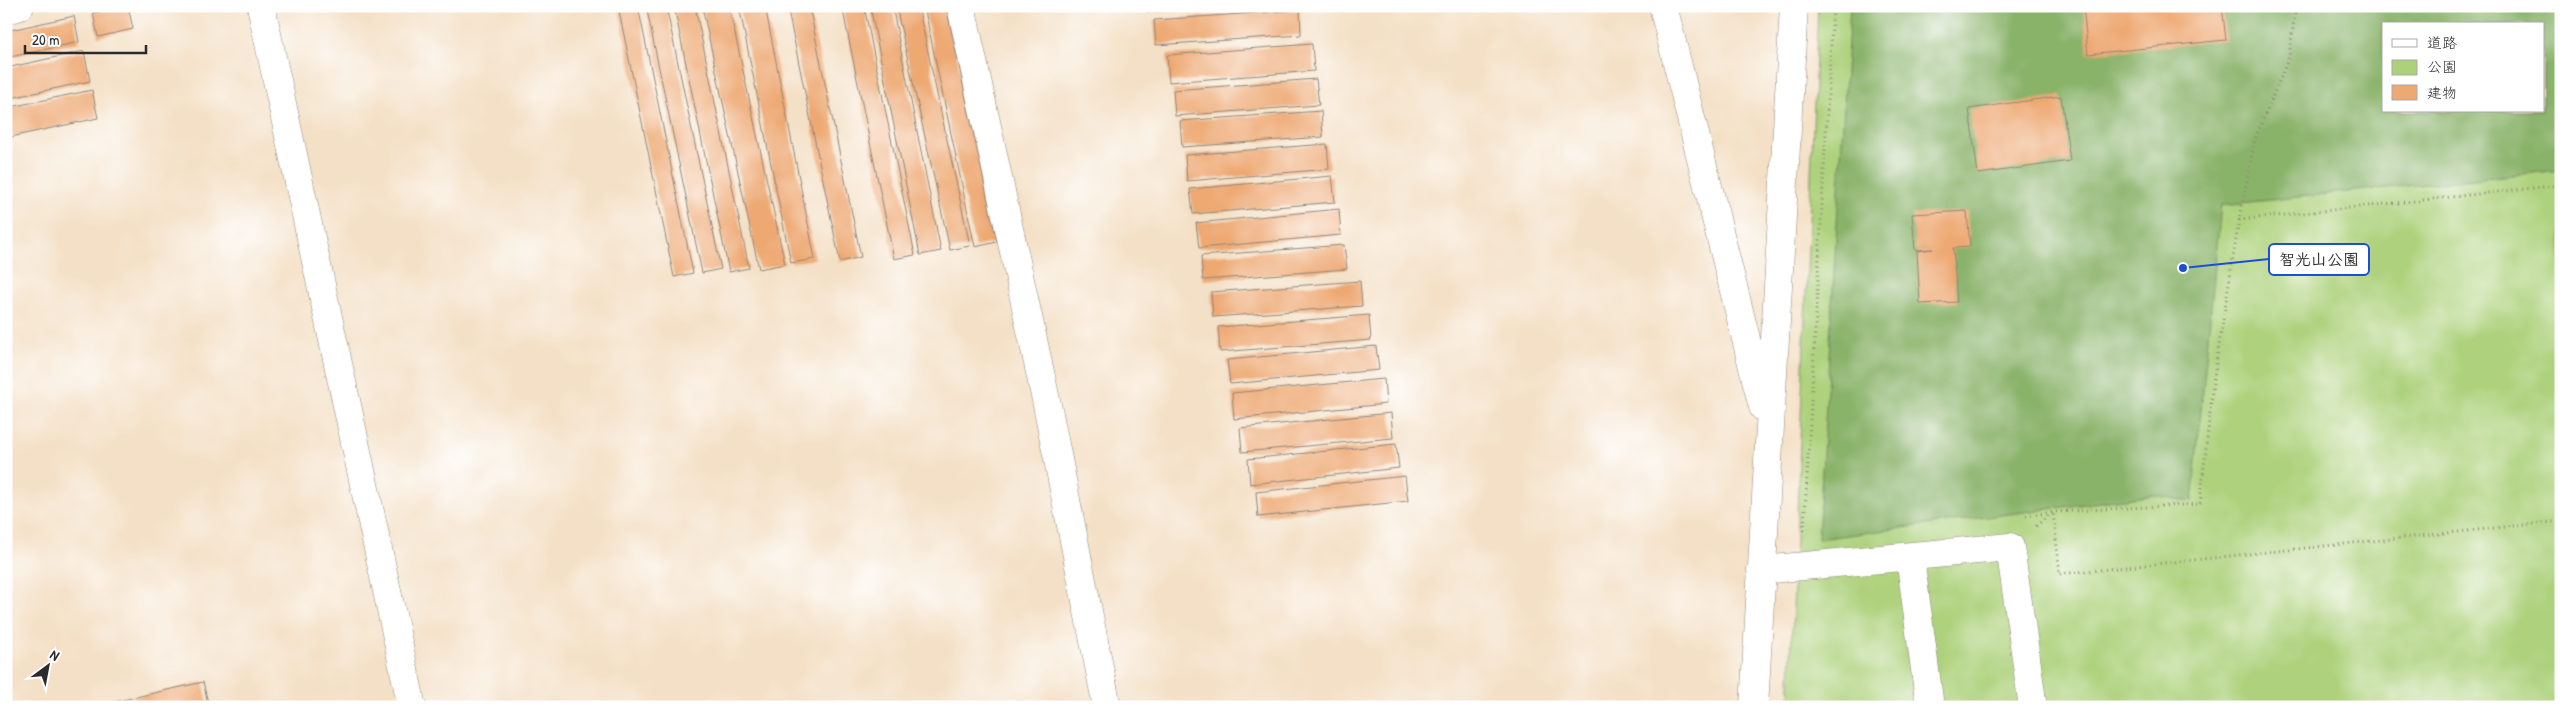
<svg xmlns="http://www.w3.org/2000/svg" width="2567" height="713" font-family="'Patrick Hand','Klee One',sans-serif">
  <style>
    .green { fill: #add17b; stroke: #6c7e53; fill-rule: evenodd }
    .forest { fill: #8ab36b; stroke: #5a6f4b; fill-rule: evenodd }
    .building { fill: #eea973 }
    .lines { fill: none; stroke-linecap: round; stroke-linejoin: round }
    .minor-casing { stroke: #908678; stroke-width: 29 }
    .path { stroke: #908678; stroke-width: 3; stroke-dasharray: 1 4; stroke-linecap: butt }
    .minor { stroke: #fff; stroke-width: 28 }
    .leader { fill: none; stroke: #1d4ed8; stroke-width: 2 }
    .callout-dot { fill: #1d4ed8; stroke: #fff; stroke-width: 2 }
    .callout { fill: #fff; stroke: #1d4ed8; stroke-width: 2 }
    .callout-label { font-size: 16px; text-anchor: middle; font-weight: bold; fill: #2b2b2b }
  </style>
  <rect width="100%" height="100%" fill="#fff"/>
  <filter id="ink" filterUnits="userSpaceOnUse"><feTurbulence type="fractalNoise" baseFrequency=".02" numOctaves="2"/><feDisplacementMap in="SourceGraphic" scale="10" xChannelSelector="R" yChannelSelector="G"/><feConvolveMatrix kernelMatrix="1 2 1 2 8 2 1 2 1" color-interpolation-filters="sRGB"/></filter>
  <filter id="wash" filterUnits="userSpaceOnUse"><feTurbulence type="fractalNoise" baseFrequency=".0096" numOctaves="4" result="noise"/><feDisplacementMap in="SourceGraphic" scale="20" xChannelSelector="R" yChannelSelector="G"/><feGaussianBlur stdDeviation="1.12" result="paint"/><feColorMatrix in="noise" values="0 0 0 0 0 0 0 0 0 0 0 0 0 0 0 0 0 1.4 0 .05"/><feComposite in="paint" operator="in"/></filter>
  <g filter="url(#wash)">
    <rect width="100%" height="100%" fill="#f4e0c6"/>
    <path class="green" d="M 1818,6 L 2561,6 L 2561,707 L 1789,707 ZM 2383,24 L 2543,24 L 2543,111 L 2383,111 Z"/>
    <path class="forest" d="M 1850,6 L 2561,6 L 2561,170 L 2221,205 L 2192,502 L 2155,495 L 1818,539 ZM 2383,24 L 2543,24 L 2543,111 L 2383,111 Z"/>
    <g id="blocks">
      <path class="building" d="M 128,6 L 133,29 L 98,37 L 93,13 Z
        M 618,6 L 638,6 L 693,273 L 674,277 Z
        M 646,6 L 666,6 L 721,269 L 702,273 Z
        M 674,6 L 695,6 L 749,268 L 729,272 Z
        M 702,6 L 729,6 L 785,264 L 759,269 Z
        M 739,6 L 765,6 L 815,259 L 791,263 Z
        M 787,6 L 809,6 L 861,257 L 840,262 Z
        M 842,6 L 864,6 L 915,255 L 894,259 Z
        M 870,6 L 892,6 L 941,251 L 920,255 Z
        M 896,6 L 918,6 L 970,246 L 950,250 Z
        M 924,6 L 946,6 L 997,242 L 975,247 Z
        M 1148,6 L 1214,6 L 1214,8 L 1148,12 Z
        M 2083,6 L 2222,6 L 2226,40 L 2088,54 Z
        M 1300,10 L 1301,35 L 1156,45 L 1154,20 Z
        M 74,16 L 79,42 L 6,58 L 6,31 Z
        M 1312,44 L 1314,71 L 1169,82 L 1167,55 Z
        M 84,51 L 90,81 L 6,99 L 6,68 Z
        M 1316,79 L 1319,105 L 1175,116 L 1173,90 Z
        M 92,90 L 98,118 L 6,138 L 6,108 Z
        M 2061,96 L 2070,161 L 1978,174 L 1969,109 Z
        M 1321,111 L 1323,137 L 1182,147 L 1180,121 Z
        M 1327,144 L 1329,169 L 1187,181 L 1185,155 Z
        M 1332,176 L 1335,202 L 1193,214 L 1190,189 Z
        M 1339,209 L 1341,235 L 1199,248 L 1196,223 Z
        M 1967,211 L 1970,247 L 1953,248 L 1957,302 L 1920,304 L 1917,251 L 1933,249 L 1915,250 L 1912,214 Z
        M 1344,245 L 1347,269 L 1203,280 L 1201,256 Z
        M 1360,281 L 1362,306 L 1213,317 L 1211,292 Z
        M 1369,315 L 1371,340 L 1220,352 L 1218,327 Z
        M 1376,346 L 1379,370 L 1230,384 L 1227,360 Z
        M 1384,379 L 1386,404 L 1234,419 L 1232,393 Z
        M 1391,413 L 1393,438 L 1242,452 L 1240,428 Z
        M 1396,444 L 1399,468 L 1250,484 L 1248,459 Z
        M 1405,476 L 1408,501 L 1258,517 L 1256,492 Z
        M 203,682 L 209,707 L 96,707 L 96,706 Z"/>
    </g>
  </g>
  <g filter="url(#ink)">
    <use href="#blocks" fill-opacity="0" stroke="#908678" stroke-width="1"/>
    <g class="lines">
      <defs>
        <path id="minor" d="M 261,6 L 412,707
          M 961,6 L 1049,414 L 1107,707
          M 1663,6 L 1763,407
          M 6,10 L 20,6
          M 1910,557 L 1930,707
          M 1761,570 L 2010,547 L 2033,707
          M 1754,707 L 1794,6"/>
      </defs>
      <use href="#minor" class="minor-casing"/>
      <path class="path" d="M 2239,220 L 2561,185
        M 2026,516 L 2053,512 L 2060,574 L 2561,521
        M 2036,526 L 2053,512 L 2200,504 L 2213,383 L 2239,220 L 2255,139 L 2289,57 L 2296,6
        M 1804,530 L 1833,6"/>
      <use href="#minor" class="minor"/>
    </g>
  </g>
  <path class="leader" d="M2183 268L2269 259"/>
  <circle class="callout-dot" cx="2183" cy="268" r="5"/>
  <rect class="callout" x="2269" y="244" width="100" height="31" rx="5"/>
  <g class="callout-label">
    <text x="2319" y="265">智光山公園</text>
  </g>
  <rect width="2567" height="713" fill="none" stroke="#fff" stroke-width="25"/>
  <rect x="2382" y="22" width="162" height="90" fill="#ffffff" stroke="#aaaaaa"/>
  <rect x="2392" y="39" width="25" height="8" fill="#ffffff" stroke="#aaaaaa"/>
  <text x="2427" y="48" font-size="15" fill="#2b2b2b">道路</text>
  <rect x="2392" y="60" width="25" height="15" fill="#add17b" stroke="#aaaaaa"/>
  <text x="2427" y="72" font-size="15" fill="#2b2b2b">公園</text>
  <rect x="2392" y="85" width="25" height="15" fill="#eea973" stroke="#aaaaaa"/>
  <text x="2427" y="98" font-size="15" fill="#2b2b2b">建物</text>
  <g transform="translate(48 666) rotate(32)" stroke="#ffffff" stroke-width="4" paint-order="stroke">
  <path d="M0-4L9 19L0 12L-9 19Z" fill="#2b2b2b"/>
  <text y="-8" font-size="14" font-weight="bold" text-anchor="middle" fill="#2b2b2b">N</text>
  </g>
  <path d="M25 45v8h121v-8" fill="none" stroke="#2b2b2b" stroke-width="2.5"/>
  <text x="32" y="45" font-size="15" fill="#2b2b2b" stroke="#ffffff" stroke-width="4" paint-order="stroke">20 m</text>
</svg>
